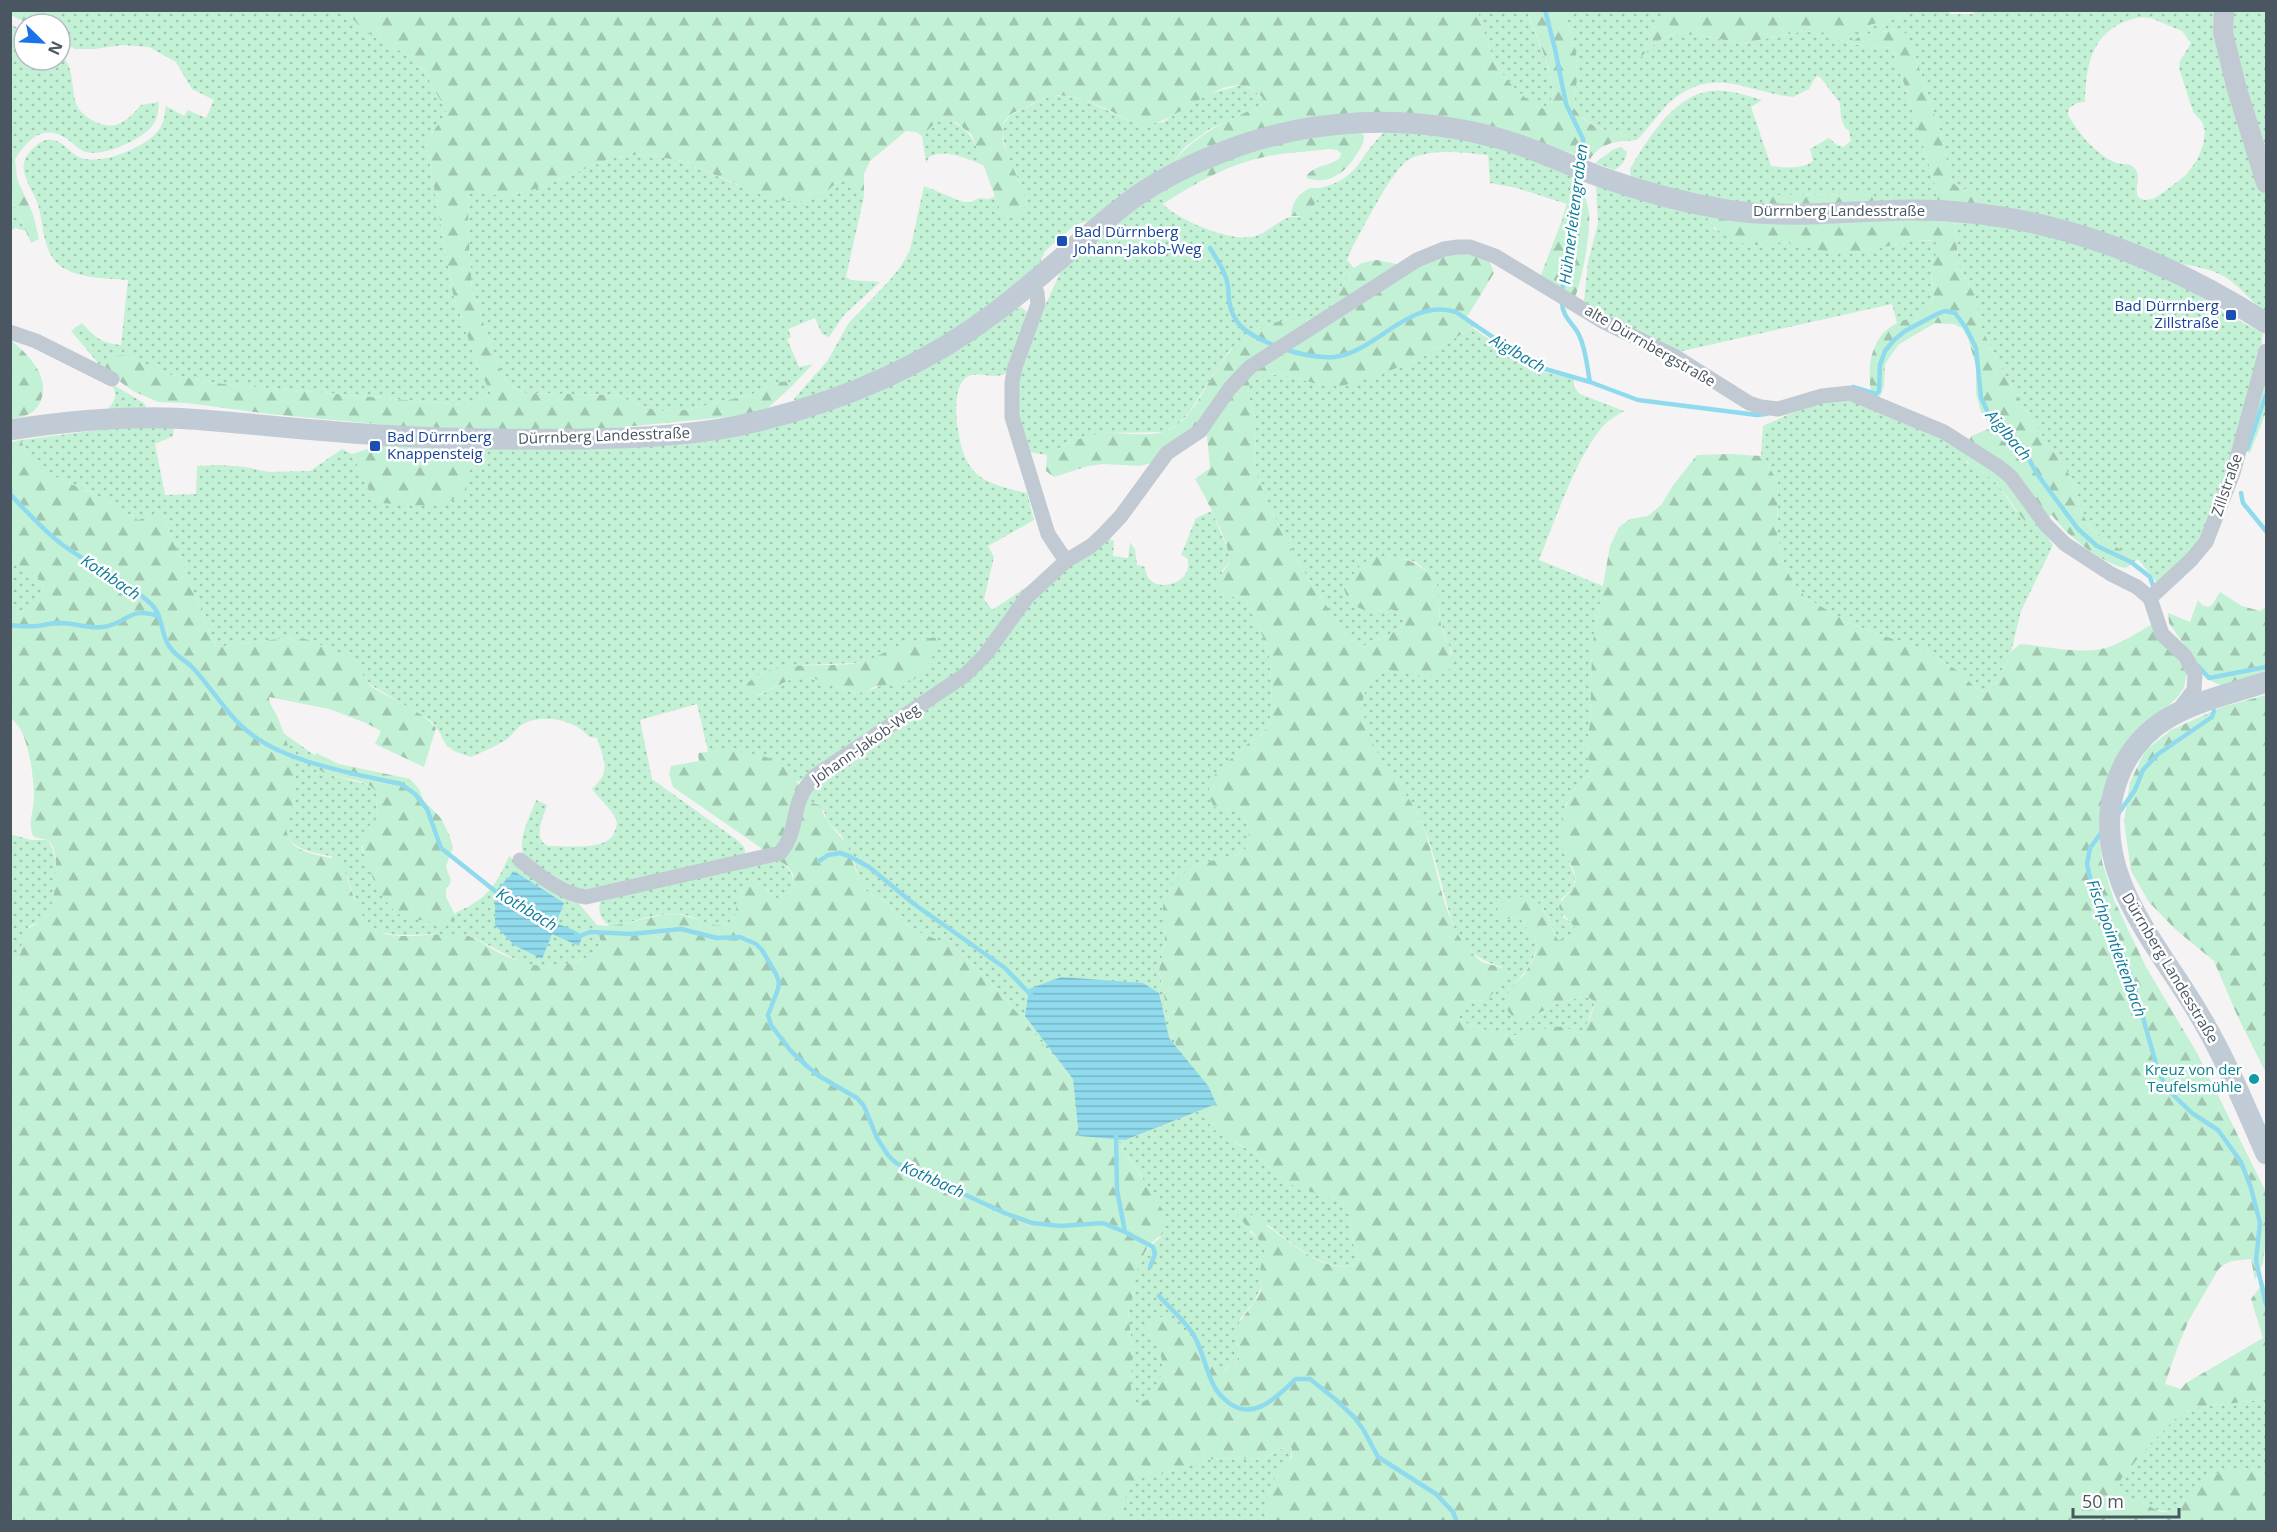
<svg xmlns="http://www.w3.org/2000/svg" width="2277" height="1532" font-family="'Open Sans',sans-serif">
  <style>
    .grass { fill: url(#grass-dots); fill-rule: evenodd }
    .forest { fill: url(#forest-firs) }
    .water { fill: url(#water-rules) }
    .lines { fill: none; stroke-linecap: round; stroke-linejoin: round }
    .stream { stroke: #90daee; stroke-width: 4.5 }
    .minor { stroke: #c1cad2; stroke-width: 15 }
    .tertiary { stroke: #c1cad2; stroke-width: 20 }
    .secondary { stroke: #c1cbd6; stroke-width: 21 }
    .transit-dot { fill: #1a4fb4; stroke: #fff; stroke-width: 2 }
    .culture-dot { fill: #0f9aa8; stroke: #fff; stroke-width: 2 }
    .labels { text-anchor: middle; stroke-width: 5; stroke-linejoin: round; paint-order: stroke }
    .street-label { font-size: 15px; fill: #4a5661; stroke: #fff }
    .transit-label { font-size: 15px; fill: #164399; stroke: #fff; text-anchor: start }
    .culture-label { font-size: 15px; fill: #0d838f; stroke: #fff; text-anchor: end }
    .water-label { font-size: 16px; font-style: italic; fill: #0c7c9b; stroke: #fff }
  </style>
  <defs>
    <pattern id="grass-dots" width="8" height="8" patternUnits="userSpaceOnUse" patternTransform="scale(1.5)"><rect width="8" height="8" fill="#c3f1d5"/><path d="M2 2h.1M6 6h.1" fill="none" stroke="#a0c6b0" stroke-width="1.8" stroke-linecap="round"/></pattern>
    <pattern id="forest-firs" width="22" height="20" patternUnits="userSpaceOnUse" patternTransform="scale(1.5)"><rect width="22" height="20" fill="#c3f1d5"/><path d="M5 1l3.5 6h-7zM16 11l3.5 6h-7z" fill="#a0c6b0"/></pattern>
    <pattern id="water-rules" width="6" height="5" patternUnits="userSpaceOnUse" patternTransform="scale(1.5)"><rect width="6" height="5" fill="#90daee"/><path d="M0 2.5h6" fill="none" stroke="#78b4c4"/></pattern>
  </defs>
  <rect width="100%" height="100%" fill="#f5f3f3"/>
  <path class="grass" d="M 1979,10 L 2229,10 L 2237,12 L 2240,11 L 2266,11 L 2266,312 C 2253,304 2244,291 2231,281 C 2216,269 2196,267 2178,263 L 1978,205 L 1969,190 L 1959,188 L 1952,182 L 1939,129 L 1914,52 L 1901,30 C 1884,32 1862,31 1850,44 L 1893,48 L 1935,184 L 1938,202 L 1873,203 L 1873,198 L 1868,194 L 1861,194 L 1771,195 L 1766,204 L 1723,201 L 1631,179 L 1630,169 L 1634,162 C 1653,131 1682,85 1725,91 C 1738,92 1750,97 1762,100 L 1751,107 L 1771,166 C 1783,168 1804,169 1813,161 L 1810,149 L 1829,138 L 1837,145 L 1843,147 L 1851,141 L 1849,131 L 1844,126 L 1841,117 L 1840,103 L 1820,77 L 1816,76 L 1809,89 L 1793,97 C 1746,92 1713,64 1670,102 C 1658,114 1649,128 1637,140 L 1627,141 L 1628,137 C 1622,132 1618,132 1610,131 C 1595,128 1583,120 1574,108 L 1577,79 L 1576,51 L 1565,11 L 1663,11 L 1640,57 C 1653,46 1662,35 1680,33 L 1744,43 L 1804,31 L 1822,34 L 1843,41 L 1866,26 L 1913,13 L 1915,11 L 1950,11 L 1950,14 L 1972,14 ZM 2140,17 L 2151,18 L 2182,31 L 2191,43 L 2180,61 L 2179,68 L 2193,112 L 2202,122 L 2205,131 L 2203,145 L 2197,160 L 2186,175 L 2164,192 L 2153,199 L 2144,200 L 2138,197 C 2134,188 2141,178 2136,170 C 2130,161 2122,166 2114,162 C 2094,152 2079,134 2068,115 L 2069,108 L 2077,103 L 2085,102 C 2086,59 2094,27 2140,17 Z
    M 51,11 L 346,11 L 360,27 L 388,46 L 416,57 L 447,112 L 426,142 L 453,294 L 477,364 L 491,394 L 464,405 L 223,384 L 165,374 L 129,356 L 104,370 L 71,331 L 82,323 C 94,337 103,344 121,345 L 128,280 C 105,278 65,279 52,257 C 43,242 43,225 39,208 C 33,186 10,167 35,147 C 39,143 45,139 51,140 C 64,140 70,155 82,158 C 102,165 149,147 160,128 C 164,122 165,113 166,106 L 184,116 L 188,110 L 206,118 L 214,100 L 192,89 L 176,62 L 149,47 L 123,45 L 94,49 L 75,49 L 60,41 L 60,24 L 53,24 Z
    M 1478,11 L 1527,11 C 1533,30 1556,77 1552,96 C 1551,103 1547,106 1540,109 C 1497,78 1492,60 1478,11 Z
    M 10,24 L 24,31 L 24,60 L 60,60 L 60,54 C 76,68 70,88 77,106 C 80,112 85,115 90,119 C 113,133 126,123 141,105 L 159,102 C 158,110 158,118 153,125 C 143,139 104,157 86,152 C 79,150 73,143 67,139 C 44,123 28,139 15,159 L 10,149 Z
    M 1242,85 L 1255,91 L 1266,103 L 1208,130 L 1185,147 L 1171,165 L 1096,219 L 1075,225 L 1045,251 L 1037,270 L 958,331 L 873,376 L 796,405 L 794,399 L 828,360 L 848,324 L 889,281 L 901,266 L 910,250 L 924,186 L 963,202 L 971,202 L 979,198 L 989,199 L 995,196 L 1001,212 L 1020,182 L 1013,171 L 1006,151 L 1002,132 L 1003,125 L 1010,115 L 1050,96 L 1066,96 L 1085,100 L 1139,125 L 1163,122 L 1207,94 Z
    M 943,118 C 971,128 974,140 984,165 C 966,159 947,148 929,157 L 926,163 L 922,136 L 933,125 Z
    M 1386,131 L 1454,135 L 1539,161 L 1574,178 L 1567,204 L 1517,188 L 1490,183 L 1488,155 C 1463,153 1433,148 1410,159 C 1393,167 1363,229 1352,248 L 1347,260 L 1354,268 L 1332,300 L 1325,315 L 1303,321 L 1288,320 L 1258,328 L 1228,352 L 1188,414 L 1176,426 L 1164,432 L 1103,433 L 1069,443 L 1047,455 L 1029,452 L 1018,417 L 1018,377 L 1045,306 L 1060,273 L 1083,250 L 1167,186 L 1163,204 C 1178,220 1228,241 1251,237 C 1266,235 1274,223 1287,218 C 1295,215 1288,218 1296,217 C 1312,216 1318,201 1320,188 C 1361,179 1359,153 1386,131 Z
    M 1621,147 L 1627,152 C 1626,160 1621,167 1614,170 L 1595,163 L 1614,149 Z
    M 641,154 L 683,161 L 737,185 L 824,194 L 836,183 L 845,179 L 850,181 L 864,196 L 846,277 L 851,280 L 880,282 L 844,315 L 829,337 L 822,334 L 815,318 L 788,329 L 791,337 L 787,339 L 799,367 L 813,364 L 791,387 L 787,381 L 780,382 L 750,395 L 686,410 L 657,411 L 614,395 L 526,393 L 513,388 L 503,378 L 472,291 L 468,227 L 469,191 L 507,196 L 532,190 L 612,158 Z
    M 1596,186 L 1706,216 L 1715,229 L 1754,245 L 1781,242 L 1856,253 L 1915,240 L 1935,241 C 1941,253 1933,258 1931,268 C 1930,278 1936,293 1932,302 C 1927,316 1909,320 1897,323 L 1892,304 L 1678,352 L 1603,315 L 1584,301 L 1588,262 L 1598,223 Z
    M 10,202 L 18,211 L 26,231 L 15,228 L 11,231 Z
    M 1954,219 L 2014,226 L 2105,250 L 2169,276 L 2226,314 L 2263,333 L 2261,349 L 2242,427 L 2204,538 L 2158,584 L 2138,559 L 2134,562 L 2128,554 L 2108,543 L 2092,529 L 2082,514 L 2073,480 L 2035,425 L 2002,370 L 1978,321 L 1977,300 L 1959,266 Z
    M 1021,307 L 1027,312 L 1008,371 C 996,384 973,365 962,382 C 955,392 956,411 957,423 C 964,475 978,482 1027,493 L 1034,520 L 988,546 L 994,557 L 984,599 L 992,610 L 1046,574 L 981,653 L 935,691 L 798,782 C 774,753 742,751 708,752 L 697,704 L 640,720 L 652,779 L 737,840 C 743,846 747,848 744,857 L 593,891 L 571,889 L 524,858 C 517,839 529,819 536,800 L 547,805 C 543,818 532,839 548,846 C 566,846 607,851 614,833 C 616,828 618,824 616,819 C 611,809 599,798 592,789 C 612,771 604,761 597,738 L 589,737 C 576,720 546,714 525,723 C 516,727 513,736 504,741 C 494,747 482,752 471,757 L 454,751 L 446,745 L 439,731 L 431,721 L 371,685 L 364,678 L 356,661 L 310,640 L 293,637 L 216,647 L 164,517 L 159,515 L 138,520 L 100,497 L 40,470 L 29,460 L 21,440 L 114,428 L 174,426 L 173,436 L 155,444 L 165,495 L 196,494 L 197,466 L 220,465 L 246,467 L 268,472 L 310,471 L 342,449 L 352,454 L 375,502 L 471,447 L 781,424 ZM 937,638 L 902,682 L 885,684 L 866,692 L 856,693 L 801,674 L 758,696 L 745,685 L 761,673 L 803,665 L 857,663 L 876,658 L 906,643 Z
    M 1473,328 L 1524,364 L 1539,371 L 1574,379 L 1574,387 L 1580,394 L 1624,411 C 1618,415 1610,419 1605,424 C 1578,452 1554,523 1539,560 L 1603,586 L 1592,647 L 1590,724 L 1586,748 L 1592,771 L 1575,789 L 1566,804 L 1563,827 L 1569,863 L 1575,876 L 1573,888 L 1561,899 L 1563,917 L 1574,925 L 1577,931 L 1574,937 L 1558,940 L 1543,908 L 1507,919 L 1520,918 L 1538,943 C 1534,961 1525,974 1512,986 L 1527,1019 L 1561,1002 L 1587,996 L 1595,1002 L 1586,1026 L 1580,1033 C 1555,1022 1544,1032 1520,1035 C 1501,1037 1478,1027 1460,1021 L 1457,1011 L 1467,1001 L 1487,1000 L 1502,967 C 1486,962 1475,957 1464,944 C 1452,929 1449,911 1444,893 C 1437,867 1430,839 1418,815 C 1401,782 1368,753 1363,715 C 1361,692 1367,682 1386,670 L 1397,671 L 1452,654 L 1440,621 L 1437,585 L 1427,571 L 1416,562 L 1398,557 L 1369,612 L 1391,609 L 1403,616 L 1406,623 C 1400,631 1372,642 1361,647 L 1347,637 L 1297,561 L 1268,504 L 1255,471 L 1256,421 L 1248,393 L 1249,385 L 1259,377 L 1268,374 L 1290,376 L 1320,385 L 1409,364 Z
    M 110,383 L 144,403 L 146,407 L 144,410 L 105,410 C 115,404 119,394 110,383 Z
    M 1851,399 L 1964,449 L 1966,462 L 1986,474 L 1998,485 L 2016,511 L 2036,522 L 2053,545 L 2021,611 L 2011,652 L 1992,692 L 1978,690 L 1958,671 L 1928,652 L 1852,624 L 1806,598 L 1791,579 L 1784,562 L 1777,534 L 1778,481 L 1761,456 L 1763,426 L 1810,405 Z
    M 1212,511 L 1229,553 L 1229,562 L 1222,571 L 1223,598 L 1240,596 L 1246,601 L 1264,639 L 1270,660 L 1272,707 L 1269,725 L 1260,736 L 1250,742 L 1218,770 L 1224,810 L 1234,807 C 1248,815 1249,832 1250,846 L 1234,856 L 1192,865 L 1164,917 L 1165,941 L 1159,971 L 1171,1030 L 1185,1073 L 1235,1143 L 1255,1153 L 1276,1175 L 1294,1185 L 1345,1203 C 1354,1220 1349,1240 1358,1257 L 1356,1264 C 1329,1276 1288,1241 1268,1225 L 1249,1231 L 1259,1240 L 1265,1251 L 1260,1274 L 1261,1287 L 1254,1302 L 1240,1319 L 1236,1344 L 1240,1350 L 1239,1360 L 1224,1370 C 1202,1353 1186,1321 1156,1316 L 1147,1334 C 1168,1353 1164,1374 1154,1397 L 1138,1404 L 1133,1402 L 1130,1380 L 1133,1356 L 1128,1310 L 1136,1288 L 1131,1286 C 1138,1265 1143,1251 1161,1237 L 1143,1179 L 1109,1127 L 1025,1022 L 987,978 L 959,952 L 938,940 L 914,930 L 898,919 L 888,903 L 865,890 L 859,880 L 855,864 L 841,835 L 827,821 L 824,811 L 805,801 L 811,789 L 824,776 L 909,720 L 1019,615 L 1052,578 L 1107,538 L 1114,541 L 1113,556 L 1128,558 L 1130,543 L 1135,549 L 1137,565 L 1145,567 C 1146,598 1197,585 1187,558 L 1181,555 L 1196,518 Z
    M 11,560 L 38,577 L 43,585 C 38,603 28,611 11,615 Z
    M 282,732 L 314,755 L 312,759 L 333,776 L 370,785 L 377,793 L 376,819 L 361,847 L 370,867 L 456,915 L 455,913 C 486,900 496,886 509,856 L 533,875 L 578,903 L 597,925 L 601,944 L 592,956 L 557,967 L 526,965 L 471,936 L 458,934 L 397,935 L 379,932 L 365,920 L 357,906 L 348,878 L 331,856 C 312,853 281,848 286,821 C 287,812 295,805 295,795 C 296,773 289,753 282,732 Z
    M 10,834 L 31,840 L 47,840 C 61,852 58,904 46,918 C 41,923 36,924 29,926 C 23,938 23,947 18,958 L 12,960 Z
    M 776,858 C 789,868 795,873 792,890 L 785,898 L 776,898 L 767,889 C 757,898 743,906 734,916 C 731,921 731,924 724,925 C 709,929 695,915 680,914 C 656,912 634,922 611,927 C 602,920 596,912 601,901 Z
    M 2266,1399 L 2266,1473 C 2251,1472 2225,1469 2211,1477 C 2198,1484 2187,1505 2172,1511 C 2163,1514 2125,1500 2121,1493 C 2119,1489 2120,1483 2121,1479 L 2149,1445 L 2178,1416 L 2195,1408 Z
    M 1288,1447 L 1292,1448 C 1292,1461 1287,1463 1280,1472 C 1269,1485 1266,1505 1266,1521 L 1122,1521 C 1121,1502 1128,1480 1150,1475 C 1157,1474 1162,1474 1168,1472 C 1176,1470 1183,1466 1190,1464 C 1214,1456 1239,1458 1263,1460 L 1276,1451 Z"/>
  <path class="forest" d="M 10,11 L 51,11 L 53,24 L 29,24 L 11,15 Z
    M 346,11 L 1478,11 C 1492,60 1497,78 1540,109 C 1547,106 1551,103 1552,96 C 1556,77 1534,30 1527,11 L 1565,11 L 1576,51 L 1577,79 L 1574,108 C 1582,120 1592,126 1606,130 C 1615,132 1621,131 1628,137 L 1627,141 C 1612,141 1598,146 1590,159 L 1469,122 L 1412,113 L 1343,116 L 1171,165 C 1198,131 1228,121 1266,103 C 1232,52 1179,130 1139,125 C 1115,114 1076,89 1049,97 C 1042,99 1034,103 1028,106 C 1023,109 1016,111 1011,114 C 984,134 1027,181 1025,204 C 1024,208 1021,213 1019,216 L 1008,218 L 1001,212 L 972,135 L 957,123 L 944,119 L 933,125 L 922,136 L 916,132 L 906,131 L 870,161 L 864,174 L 864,196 L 850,181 L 845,179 L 836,183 L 824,194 L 805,202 L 773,200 L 683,161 L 641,154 L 612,158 L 532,190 L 507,196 L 469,192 L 468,227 L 472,291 L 503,378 L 513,388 L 526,393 L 614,395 L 657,411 L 686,410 L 750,395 L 780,382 L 788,381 L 791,387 L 768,408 L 747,415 L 603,429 L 500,431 L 419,428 L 269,414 L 187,403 L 158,402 L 133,391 L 104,370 L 109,359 L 120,355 L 129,356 L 165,374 L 223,384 L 463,405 L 491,394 L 477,364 L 453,294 L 426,142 L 447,112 L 416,57 L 388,46 L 360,27 Z
    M 1663,11 L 1663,10 L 1915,11 L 1913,13 L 1866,26 L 1843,41 L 1822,34 L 1804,31 L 1744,43 L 1680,33 C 1661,35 1652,47 1639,59 Z
    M 1901,30 L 1908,35 L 1914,52 L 1939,129 L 1952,182 L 1959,188 L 1969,190 L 1978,194 L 1980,199 L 1978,205 L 1938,202 L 1935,184 L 1893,48 L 1850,44 C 1862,31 1883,32 1901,30 Z
    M 1361,132 L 1364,136 C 1364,145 1359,150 1355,157 C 1344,174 1328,185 1307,178 L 1307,175 C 1315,165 1330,166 1340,158 L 1341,153 L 1337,150 L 1329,149 C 1308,152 1285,152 1264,157 C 1227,165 1195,183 1163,204 L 1162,194 L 1167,186 L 1230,156 L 1313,135 Z
    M 11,149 L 15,159 L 17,179 L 33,214 L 39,239 L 31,243 L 18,212 L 11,202 Z
    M 1574,178 L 1582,181 C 1583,193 1588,203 1589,214 C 1591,231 1582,281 1575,297 L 1539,280 L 1562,220 Z
    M 1310,188 L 1320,188 C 1318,200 1314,208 1305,216 L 1291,216 C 1292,203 1297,194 1310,188 Z
    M 1861,194 L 1868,194 L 1873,198 L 1873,203 L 1766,204 L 1767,198 L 1772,195 Z
    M 1706,216 L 1954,219 L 1959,266 L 1977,300 L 1978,321 L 2002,370 L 2035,425 L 2073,480 L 2082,514 L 2092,529 L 2109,543 L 2128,554 L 2134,562 L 2126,568 C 2102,564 2066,535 2052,515 L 2036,522 L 2026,522 C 2015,510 2007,495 1996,483 C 1986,473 1970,468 1962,455 L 1971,436 L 1991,428 L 1981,412 L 1976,393 L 1976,366 L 1968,338 L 1962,328 L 1953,324 L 1935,323 L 1898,345 L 1885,364 L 1884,386 L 1879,399 C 1870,395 1870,389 1870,380 C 1868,359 1875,335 1895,324 C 1908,317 1922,318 1931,304 C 1937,295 1930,279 1931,267 C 1933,257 1940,253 1935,241 C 1908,236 1884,250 1857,253 C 1833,256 1812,247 1789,243 C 1778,241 1767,245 1756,245 C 1735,245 1717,233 1706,216 Z
    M 1445,254 L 1475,254 L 1490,262 L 1494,273 L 1467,317 L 1478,325 L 1409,364 L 1342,386 L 1320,385 L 1290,376 L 1268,374 L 1259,377 L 1249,385 L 1248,393 L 1256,421 L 1255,471 L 1268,504 L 1297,561 L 1347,637 L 1361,647 C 1372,642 1400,631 1406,623 L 1403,616 L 1391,609 L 1369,612 L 1350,604 L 1344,589 C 1349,582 1354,572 1360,566 C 1380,545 1424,560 1436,583 C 1441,594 1437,609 1440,620 C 1444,641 1454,644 1450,669 C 1428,683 1411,672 1386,670 C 1367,682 1360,692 1364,715 C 1369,754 1402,782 1418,815 C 1437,854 1439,907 1462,941 C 1467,947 1475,957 1481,961 C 1493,968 1499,962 1509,975 L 1487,1000 L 1467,1001 L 1458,1011 L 1460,1021 C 1478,1027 1501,1037 1520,1035 C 1547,1031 1551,1020 1580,1033 C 1589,1023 1592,1014 1595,1002 L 1587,996 L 1561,1002 L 1527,1019 L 1515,1019 L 1508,1011 L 1505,999 L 1512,986 L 1524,975 L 1535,956 L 1538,943 L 1520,918 L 1507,919 L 1495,916 L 1499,904 C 1542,884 1541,909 1558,940 L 1574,937 L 1577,932 C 1573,922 1563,917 1559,907 C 1563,895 1578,889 1575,875 C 1574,867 1566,859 1563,850 C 1558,831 1564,802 1576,788 C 1581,782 1587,777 1592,771 L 1586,748 L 1590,724 L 1592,647 L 1610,546 L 1619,527 L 1630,519 L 1648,516 L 1661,505 L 1674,484 L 1697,455 L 1730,454 L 1761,456 L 1778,481 L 1777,534 L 1784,562 L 1791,579 L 1806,598 L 1852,624 L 1928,652 L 1958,671 L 1978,690 L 1992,692 L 2011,652 L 2020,644 C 2048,646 2078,655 2106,648 C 2122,643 2138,632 2153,624 L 2187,673 L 2184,688 L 2177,698 L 2153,718 L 2105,793 L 2099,824 L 2102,862 L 2114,900 L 2146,967 L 2197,1053 L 2266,1192 L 2266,1237 L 2263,1263 L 2255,1280 L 2251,1259 C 2237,1261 2228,1259 2218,1270 L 2189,1320 L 2178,1346 L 2165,1384 L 2181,1389 L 2186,1383 L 2263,1338 L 2251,1299 L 2263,1283 L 2266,1289 L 2266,1399 L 2195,1408 L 2178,1416 L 2149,1445 L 2121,1479 C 2117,1501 2131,1497 2145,1504 C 2155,1509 2163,1516 2174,1509 C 2190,1501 2200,1480 2216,1473 C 2230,1467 2252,1472 2266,1473 L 2266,1521 L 1266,1521 L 1267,1499 L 1272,1482 L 1292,1457 L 1292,1448 C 1281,1445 1272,1454 1263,1460 C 1239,1458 1214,1456 1190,1464 C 1183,1466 1176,1470 1168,1472 C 1162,1474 1157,1474 1150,1476 C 1128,1480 1121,1502 1122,1521 L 11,1521 L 10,960 L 18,958 L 21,952 L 22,933 C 30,925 38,926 45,918 C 56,906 61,854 50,842 C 46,838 38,839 33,836 C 28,823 33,813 34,799 C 34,779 29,729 11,719 L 11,615 C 28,611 38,603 43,585 L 38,577 L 11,560 L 11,442 L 21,440 L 29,460 L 40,470 L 100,497 L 138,520 L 159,514 L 164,517 L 216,647 L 293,637 L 310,640 L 356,661 C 362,670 363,679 371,686 C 392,701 419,708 436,728 L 424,767 L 375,744 L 381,731 L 366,723 L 329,709 L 269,697 C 269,705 275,710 278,718 C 286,738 295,763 296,785 C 298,807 275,826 294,845 C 306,856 328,855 342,862 C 351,886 355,915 377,930 C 393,942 438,932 459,934 C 472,935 481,942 492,949 C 517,963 543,971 571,963 C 586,958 591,958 601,944 L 597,925 C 624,929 648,914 675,914 C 691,914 718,932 729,923 C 738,917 737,898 739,888 C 752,878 765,887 776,898 L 785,898 L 792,890 L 793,874 L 787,866 L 673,787 L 669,774 L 671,766 L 699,761 L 698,753 C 727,749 781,750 796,780 C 800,787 800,794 805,801 L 819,805 L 827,821 L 848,846 L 859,880 L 865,890 L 888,903 L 898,919 L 914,930 L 938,940 L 959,952 L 987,978 L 1025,1022 L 1109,1127 L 1163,1211 C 1168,1241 1159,1231 1147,1249 C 1140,1261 1136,1273 1131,1286 L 1136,1288 L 1128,1310 L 1133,1356 L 1130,1380 L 1133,1402 L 1138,1404 L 1153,1397 C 1164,1374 1168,1353 1147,1334 L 1147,1327 L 1156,1316 C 1186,1321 1202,1353 1225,1370 L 1239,1360 L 1240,1350 C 1223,1325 1256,1311 1261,1288 C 1262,1284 1259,1279 1260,1274 C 1260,1267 1263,1258 1265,1251 L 1259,1240 L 1238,1216 L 1240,1209 C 1271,1222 1321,1280 1356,1264 L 1358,1257 C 1349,1240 1354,1220 1345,1203 L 1294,1186 L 1276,1175 L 1255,1153 L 1219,1134 L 1207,1122 L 1199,1106 L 1185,1073 L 1171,1030 L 1159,971 L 1165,941 L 1163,906 L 1170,887 L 1192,865 L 1234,856 L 1250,846 C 1249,832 1248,815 1234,807 L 1224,810 L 1214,807 L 1208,794 L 1211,781 L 1218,770 L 1250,742 L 1260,736 L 1269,725 L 1272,707 L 1270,660 L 1264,639 L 1246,601 L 1240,596 L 1223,598 L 1216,591 C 1216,575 1224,574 1229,562 C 1233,549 1203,492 1195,479 L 1210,468 L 1207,436 L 1203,434 L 1151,463 L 1140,466 L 1104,464 L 1088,466 L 1054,477 L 1046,471 L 1047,455 C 1063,445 1086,434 1106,433 C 1128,432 1153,439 1173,428 C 1187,420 1197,402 1205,389 C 1226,354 1244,324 1289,320 C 1293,320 1298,321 1303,321 C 1310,320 1318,317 1325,315 L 1332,300 L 1354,268 L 1362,263 L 1377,260 L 1401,265 Z
    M 11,340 C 28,355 50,375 41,400 C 36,414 24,417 11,419 Z
    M 2266,366 L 2266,412 L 2250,453 L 2244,450 Z
    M 387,443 L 471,447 L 466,491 C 444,512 403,505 375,502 L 352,454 Z
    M 2220,592 L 2242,606 L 2260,611 L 2266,607 L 2266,675 L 2220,685 L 2209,680 L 2169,623 L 2168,613 L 2190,622 L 2198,600 L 2202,605 L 2208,607 L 2212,605 Z
    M 937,637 L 940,644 L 922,674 L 913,680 L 874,687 L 866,692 L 856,693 L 801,674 L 751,699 L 745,697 L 743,691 C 757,656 828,669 858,663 C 875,659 889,649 905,643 C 915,640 927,639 937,637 Z
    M 2266,695 L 2266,1073 L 2237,1015 L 2214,961 L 2176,930 L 2149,902 L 2131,871 L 2124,821 L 2130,782 L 2145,751 L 2171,730 L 2222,707 Z
    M 316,753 L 339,764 L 410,779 L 419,789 L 424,801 L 441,818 L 450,837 L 453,848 L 446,866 C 448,876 455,880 446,889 L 446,897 L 457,919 C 448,923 434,923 425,921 C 418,919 408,919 402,916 C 381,906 361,855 361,834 L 376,819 L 377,793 C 364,771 321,786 312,759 Z"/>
  <path class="water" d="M 514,871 L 564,903 L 556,923 L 576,931 L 582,937 L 579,946 L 552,934 L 542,959 L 514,945 L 495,925 L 495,892 Z
    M 1061,977 L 1143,983 L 1159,993 L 1169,1038 L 1209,1087 L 1216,1104 L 1125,1140 L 1079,1136 L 1073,1079 L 1025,1016 L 1029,989 Z"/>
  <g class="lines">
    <path class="stream" d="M 1545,10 L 1555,49 L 1566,104 L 1583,139 L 1582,163
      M 1210,248 C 1217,260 1226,272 1228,286 C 1229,290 1228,295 1229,300 C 1232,325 1249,335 1271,344
      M 1562,293 L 1565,266 L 1580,174
      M 1562,302 C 1562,317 1573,323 1579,335 C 1586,349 1587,367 1590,382
      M 1284,349 C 1299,354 1318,358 1334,357 C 1377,352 1409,297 1456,312 L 1535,366 L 1590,382 L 1638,400 L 1757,415 L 1766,414
      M 1853,387 L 1876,394 L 1879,391 L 1880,365 L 1885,351 L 1894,340 L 1905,331 L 1937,314 L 1945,311 L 1955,313 L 1966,328 L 1976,348 L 1981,397 L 1989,415 L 1999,428 L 2022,446 L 2037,474 L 2078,529 L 2097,546 L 2131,562 L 2150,577 L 2155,591
      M 2247,449 L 2266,395
      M 2241,493 L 2243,503 L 2266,531
      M 10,494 C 24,509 47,534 63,545 C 92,567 122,577 150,603 C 165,616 159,637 173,651 C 178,657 185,660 191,666 C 212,687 226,715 251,734 C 288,763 355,774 401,784 L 415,794 L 427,809 L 441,848 L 500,895
      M 10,625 C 20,626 29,627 38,626 C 46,625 53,622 61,623 C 75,623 89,629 102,627 C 129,624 127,606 158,616
      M 2198,666 L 2209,678 L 2266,667
      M 2118,814 L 2135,790 L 2143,770 L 2158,754 L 2212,717 L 2214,711
      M 2104,829 L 2090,848 L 2087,864 L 2091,882 L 2109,920 L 2133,982 L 2158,1071 L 2168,1090 L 2192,1113 L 2218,1130 L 2241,1162 L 2251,1188 L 2260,1223 L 2256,1261 L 2266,1304
      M 819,861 L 828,855 L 840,853 L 849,856 L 869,867 L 914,904 L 1005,968 L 1032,996
      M 576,934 L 580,936 L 590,932 L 631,934 L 681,929 L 717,938 L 740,937 L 756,944 L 762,950 L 776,974 L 779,982 L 778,989 L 768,1015 L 771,1025 L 790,1050 L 808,1067 L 819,1076 L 857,1098 L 864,1106 L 877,1138 L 888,1155 L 896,1163 L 1007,1214 L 1032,1223 L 1061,1226 L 1103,1223 L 1125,1232 L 1153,1247 L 1155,1254 L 1150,1267
      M 1116,1133 L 1117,1190 L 1125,1232
      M 1159,1296 C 1170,1308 1184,1320 1193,1334 C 1203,1350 1205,1369 1214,1386 C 1217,1393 1223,1398 1229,1403 C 1255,1422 1278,1395 1296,1379 L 1310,1379 L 1335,1399 L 1354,1417 L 1363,1429 L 1378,1457 L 1436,1494 L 1453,1512 L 1457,1522"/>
    <path class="minor" d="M 1032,284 L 1037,293 L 1038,304 L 1015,367 L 1012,382 L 1012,417 L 1048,534 L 1066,561
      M 10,332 L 36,341 L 112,379
      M 2150,598 L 2191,560 L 2206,542 L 2233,473 L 2266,351
      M 520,860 C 539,875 561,894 586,897 L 780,853 C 801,829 788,803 815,776 L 965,675 L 986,654 L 1027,597 L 1066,561 L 1091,546 L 1104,534 L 1121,516 L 1167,453 L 1200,431 L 1230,388 L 1250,367 L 1417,260 L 1444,249 L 1458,247 L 1470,247 L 1495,256 L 1604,322 L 1676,357 L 1749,403 L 1761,407 L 1778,409 L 1822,396 L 1850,393 L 1944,432 L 1999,467 L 2011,477 L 2046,525 L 2065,544 L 2111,574 L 2137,587 L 2150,598 L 2162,634 L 2185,656 L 2195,674 L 2194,690 L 2178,711"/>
    <path class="tertiary" d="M 2224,10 L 2223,32 L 2236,86 L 2266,183"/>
    <path class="secondary" d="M 10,430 C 61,422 114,417 165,418 C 193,418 221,422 249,424 C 292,428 336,432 380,435 C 447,439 515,440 583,439 C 634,438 687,436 737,426 C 830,406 921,369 997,311 C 1042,277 1082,238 1126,204 C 1154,182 1187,166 1220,153 C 1308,117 1409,113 1501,139 C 1536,149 1568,165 1601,177 C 1643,192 1685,203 1728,210 C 1788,219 1848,211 1907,210 C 2038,208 2158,254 2266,323
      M 2266,682 C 2234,693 2198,700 2168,718 C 2143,733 2125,756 2116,784 C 2088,870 2156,942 2197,1011 C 2225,1057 2245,1106 2266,1154"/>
  </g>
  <g class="transit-dot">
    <rect x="1056" y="235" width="12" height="12" rx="3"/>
    <rect x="2225" y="309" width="12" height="12" rx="3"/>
    <rect x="369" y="440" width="12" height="12" rx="3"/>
  </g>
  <circle class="culture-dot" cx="2254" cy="1079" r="6"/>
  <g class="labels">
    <g class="street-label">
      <text x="1839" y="216">Dürrnberg Landesstraße</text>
      <text transform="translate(1650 346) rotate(30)" y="5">alte Dürrnbergstraße</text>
      <text transform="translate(604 436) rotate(-2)" y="5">Dürrnberg Landesstraße</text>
      <text transform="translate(2227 485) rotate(-71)" y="5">Zillstraße</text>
      <text transform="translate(866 744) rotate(-35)" y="5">Johann-Jakob-Weg</text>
      <text transform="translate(2170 968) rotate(59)" y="5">Dürrnberg Landesstraße</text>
    </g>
    <g class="transit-label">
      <text x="1074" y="237">Bad Dürrnberg<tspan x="1074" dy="17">Johann-Jakob-Weg</tspan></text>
      <text x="2219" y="311" text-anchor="end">Bad Dürrnberg<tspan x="2219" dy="17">Zillstraße</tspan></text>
      <text x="387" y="442">Bad Dürrnberg<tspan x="387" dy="17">Knappensteig</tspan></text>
    </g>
    <g class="culture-label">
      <text x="2242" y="1075">Kreuz von der<tspan x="2242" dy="17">Teufelsmühle</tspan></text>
    </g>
    <g class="water-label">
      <text transform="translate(1573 214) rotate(-83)" y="6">Hühnerleitengraben</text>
      <text transform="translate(1518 353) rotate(30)" y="6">Aiglbach</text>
      <text transform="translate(2009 435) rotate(50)" y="6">Aiglbach</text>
      <text transform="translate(111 577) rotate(34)" y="6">Kothbach</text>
      <text transform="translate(527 909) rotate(31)" y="6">Kothbach</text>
      <text transform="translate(2117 948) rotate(70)" y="6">Fischpointleitenbach</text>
      <text transform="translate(933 1179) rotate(24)" y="6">Kothbach</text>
    </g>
  </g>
  <rect width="2277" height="1532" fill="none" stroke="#4a5661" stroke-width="24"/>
  <g transform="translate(42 42) rotate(114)"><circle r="28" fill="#ffffff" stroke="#b7bbc0" stroke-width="1.5"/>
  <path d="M0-4.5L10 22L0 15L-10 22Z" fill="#1a73e8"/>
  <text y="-9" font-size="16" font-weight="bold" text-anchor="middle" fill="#4a5661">N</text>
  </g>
  <path d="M2073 1508v9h106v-9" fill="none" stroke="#4a5661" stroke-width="3"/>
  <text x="2082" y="1508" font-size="18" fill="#4a5661" stroke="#ffffff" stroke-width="4.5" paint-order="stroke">50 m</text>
</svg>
